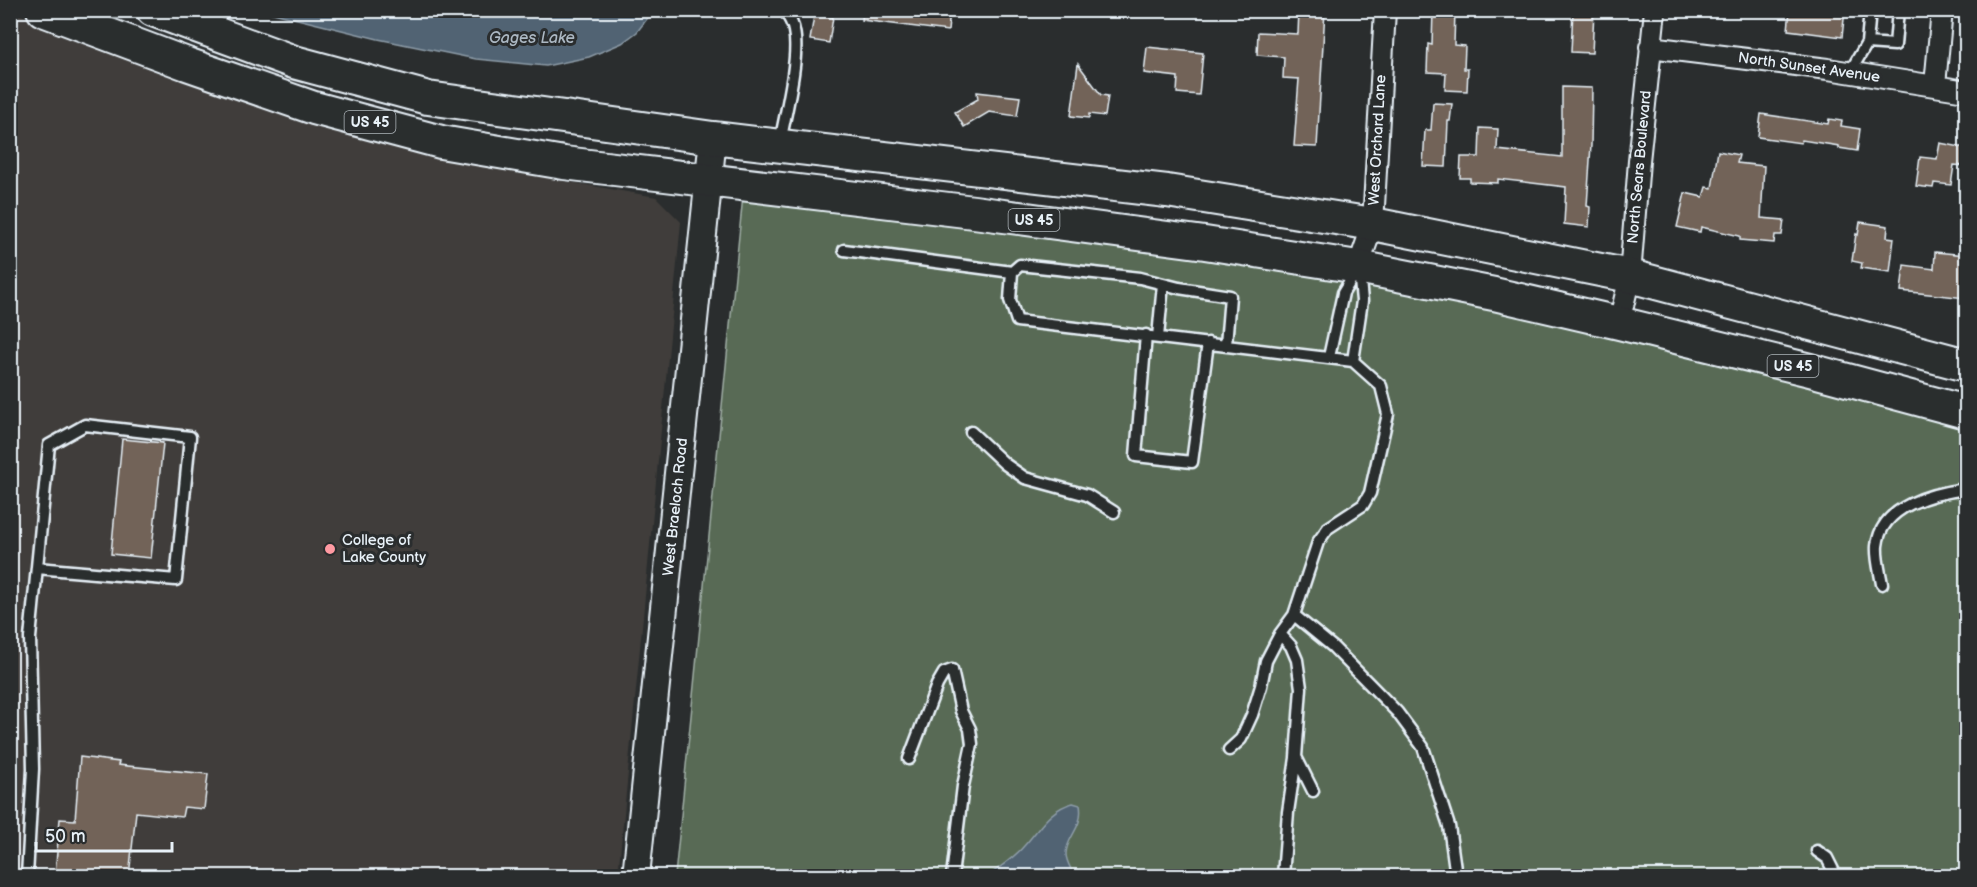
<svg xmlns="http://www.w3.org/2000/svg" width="1977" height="887" font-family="'Balsamiq Sans',sans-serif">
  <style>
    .built { fill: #403e3b }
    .green { fill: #586b55; stroke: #a0aea6; stroke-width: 1.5 }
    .water { fill: #516373; stroke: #8d9ca8; stroke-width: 1.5 }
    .building { fill: #726458; stroke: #e8f1f8; stroke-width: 1.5 }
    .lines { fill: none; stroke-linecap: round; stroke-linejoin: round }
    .service-casing { stroke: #e8f1f8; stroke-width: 15 }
    .minor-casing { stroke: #e8f1f8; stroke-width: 24 }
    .tertiary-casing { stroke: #e8f1f8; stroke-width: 30 }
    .primary-casing { stroke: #e8f1f8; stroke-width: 36 }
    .service { stroke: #2a2d2e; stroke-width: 10 }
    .minor { stroke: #2a2d2e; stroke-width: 20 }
    .tertiary { stroke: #2a2d2e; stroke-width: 26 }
    .primary { stroke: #2a2d2e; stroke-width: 32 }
    .poi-dot { fill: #ff9aa2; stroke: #2a2d2e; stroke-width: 2 }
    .labels { text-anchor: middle; stroke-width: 6; stroke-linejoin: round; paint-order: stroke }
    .shield { fill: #2a2d2e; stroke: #afb6bb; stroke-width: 1.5 }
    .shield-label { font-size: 14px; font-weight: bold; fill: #e8f1f8 }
    .street-label { font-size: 15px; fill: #e8f1f8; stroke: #2a2d2e }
    .poi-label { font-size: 15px; fill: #e8f1f8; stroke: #2a2d2e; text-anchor: start }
    .water-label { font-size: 16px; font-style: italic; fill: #acb8c3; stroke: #2a2d2e }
  </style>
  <rect width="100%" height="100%" fill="#2a2d2e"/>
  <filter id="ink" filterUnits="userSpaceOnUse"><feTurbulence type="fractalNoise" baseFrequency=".0167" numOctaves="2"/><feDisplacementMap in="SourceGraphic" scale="12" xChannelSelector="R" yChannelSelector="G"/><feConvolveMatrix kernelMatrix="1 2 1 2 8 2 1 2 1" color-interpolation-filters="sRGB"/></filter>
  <g filter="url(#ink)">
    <path class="built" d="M 10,11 L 90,40 L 427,157 L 656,197 L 681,222 L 618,876 L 11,876 Z"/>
    <path class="green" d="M 743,196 L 1378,272 L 1647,329 L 1966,430 L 1966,876 L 675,876 Z"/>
    <path class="water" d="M 265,11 L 653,11 L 637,32 L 622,43 L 589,57 L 546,66 L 476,59 L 378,39 Z
      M 1073,803 L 1080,805 C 1084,828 1066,837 1066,854 C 1066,862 1072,870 1074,876 L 988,876 C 1000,867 1014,858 1024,846 C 1039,830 1049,809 1073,803 Z"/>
    <path class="building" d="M 815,10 L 829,10 L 829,17 L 833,17 L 829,43 L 810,40 Z
      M 863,10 L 950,10 L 948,31 L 862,20 Z
      M 1299,10 L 1325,10 L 1317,147 L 1294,146 L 1299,79 L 1283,78 L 1284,57 L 1257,55 L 1258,32 L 1298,34 Z
      M 1433,10 L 1455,10 L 1454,45 L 1465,46 L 1464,69 L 1468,69 L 1467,91 L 1445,90 L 1446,73 L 1427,72 L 1428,44 L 1432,45 Z
      M 1573,10 L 1594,10 L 1592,53 L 1571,52 Z
      M 1790,10 L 1845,10 L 1842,37 L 1788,30 Z
      M 1147,47 L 1203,53 L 1199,95 L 1177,93 L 1178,77 L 1144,73 Z
      M 1078,64 L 1101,95 L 1108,96 L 1105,116 L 1089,114 L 1089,118 L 1071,116 Z
      M 1562,87 L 1592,88 L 1591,145 L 1587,206 L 1590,207 L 1589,227 L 1564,224 L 1566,187 L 1498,179 L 1498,183 L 1470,182 L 1470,178 L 1460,178 L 1461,157 L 1479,157 L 1480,128 L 1498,129 L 1497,150 L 1562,157 Z
      M 977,92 L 1020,97 L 1017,116 L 989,112 L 964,127 L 955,112 L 978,99 Z
      M 1433,103 L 1452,104 L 1450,121 L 1448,121 L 1446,167 L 1423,166 L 1425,130 L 1431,130 Z
      M 1761,114 L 1828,124 L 1829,119 L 1842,121 L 1841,126 L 1860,129 L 1857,151 L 1839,148 L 1839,146 L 1802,140 L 1801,143 L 1758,137 Z
      M 1940,143 L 1966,148 L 1966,166 L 1954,165 L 1951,185 L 1934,183 L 1933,188 L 1916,186 L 1920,157 L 1937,159 Z
      M 1718,151 L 1739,155 L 1737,163 L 1764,166 L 1761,218 L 1784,220 L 1782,235 L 1775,235 L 1774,243 L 1740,240 L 1740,236 L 1701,227 L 1700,232 L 1677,227 L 1685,193 L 1703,197 L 1706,187 L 1712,188 Z
      M 1860,222 L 1888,226 L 1887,237 L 1894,238 L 1890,272 L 1861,268 L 1862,263 L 1852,261 L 1856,234 L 1858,235 Z
      M 1935,252 L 1966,255 L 1966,298 L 1901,291 L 1904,265 L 1934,269 Z
      M 122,439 L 163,443 L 151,558 L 111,554 Z
      M 80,757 L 119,762 L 118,765 L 208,774 L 204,809 L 184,807 L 182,817 L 136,812 L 129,876 L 73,876 L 55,874 L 60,819 L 75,820 Z"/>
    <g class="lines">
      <defs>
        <path id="service" d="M 1867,43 L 1870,10
          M 1850,72 L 1867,43 L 1895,45 L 1898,10
          M 780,143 C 785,115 800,57 794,31 C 793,23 789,17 784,10
          M 844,250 L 1012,272 L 1010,300 L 1017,321 L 1353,361 L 1381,386 L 1388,414 L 1370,493 L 1363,505 L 1328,528 L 1318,542 L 1294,615 L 1280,634 L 1266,661 L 1261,686 L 1252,715 L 1241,739 L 1229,750
          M 1012,272 L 1020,265 L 1140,278 L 1179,288 L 1230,296 L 1226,345
          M 1146,335 L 1136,456 L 1192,462 L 1208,343
          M 1158,337 L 1163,284
          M 1329,357 L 1343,293 L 1357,270
          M 1353,361 L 1362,301 L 1359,270
          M 971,432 L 1005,464 L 1025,478 L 1087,495 L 1114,512
          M 1882,584 C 1880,572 1876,558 1877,546 C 1881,505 1934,493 1966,489
          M 1294,615 L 1333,647 L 1397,712 L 1423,747 L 1449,826 L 1456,876
          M 1280,634 L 1291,646 L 1297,660 L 1301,688 L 1296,757 L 1313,791
          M 909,759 L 937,685 L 944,673 L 952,670 L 961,711 L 970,729 L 972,744 L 963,786 L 952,876
          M 1817,851 L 1827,858 L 1836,876
          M 27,876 L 33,769 L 30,638 L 49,445 L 85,425 L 190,437 L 176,580 L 37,568
          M 1283,876 L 1288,812 L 1296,758"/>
        <path id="minor" d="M 1650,47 L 1828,69 L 1966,91
          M 1935,85 L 1942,10
          M 1358,267 L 1373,224 L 1385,10
          M 1619,323 L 1630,276 L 1639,161 L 1655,10"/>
        <path id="tertiary" d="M 636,876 L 713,138"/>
        <path id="primary" d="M 43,10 L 187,64 L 314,108 L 441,142 L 564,163 L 974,212 L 1205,243 L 1358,267 L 1494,294 L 1619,323 L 1810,370 L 1966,412
          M 153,10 L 294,62 L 428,98 L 713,138 L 1167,191 L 1373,224 L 1630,276 L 1966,365"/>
      </defs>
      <use href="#service" class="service-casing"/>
      <use href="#minor" class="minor-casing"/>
      <use href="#tertiary" class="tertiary-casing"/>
      <use href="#primary" class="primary-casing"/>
      <use href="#service" class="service"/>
      <use href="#minor" class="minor"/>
      <use href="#tertiary" class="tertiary"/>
      <use href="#primary" class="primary"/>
    </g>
  </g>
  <circle class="poi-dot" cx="330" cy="549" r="6"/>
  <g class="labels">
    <g class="shield">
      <rect x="344.5" y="111" width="51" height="22" rx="4.5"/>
      <rect x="1008.5" y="209" width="51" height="22" rx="4.5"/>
      <rect x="1767.5" y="355" width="51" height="22" rx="4.5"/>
    </g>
    <g class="shield-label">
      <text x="370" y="127">US 45</text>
      <text x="1034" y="225">US 45</text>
      <text x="1793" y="371">US 45</text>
    </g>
    <g class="street-label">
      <text transform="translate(1809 67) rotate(8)" y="5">North Sunset Avenue</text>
      <text transform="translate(1377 140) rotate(-87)" y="5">West Orchard Lane</text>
      <text transform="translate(1639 167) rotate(-85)" y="5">North Sears Boulevard</text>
      <text transform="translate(675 507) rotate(-84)" y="5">West Braeloch Road</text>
    </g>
    <g class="poi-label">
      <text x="342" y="545">College of<tspan x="342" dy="17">Lake County</tspan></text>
    </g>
    <g class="water-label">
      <text x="532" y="43">Gages Lake</text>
    </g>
  </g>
  <rect width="1977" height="887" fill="none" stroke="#2a2d2e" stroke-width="36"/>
  <rect x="18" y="18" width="1941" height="851" fill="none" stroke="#e8f1f8" stroke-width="2" filter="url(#ink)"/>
  <path d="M36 842v9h136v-9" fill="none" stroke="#e8f1f8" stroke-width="3"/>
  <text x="45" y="842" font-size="18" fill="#e8f1f8" stroke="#2a2d2e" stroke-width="4.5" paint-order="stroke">50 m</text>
</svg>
